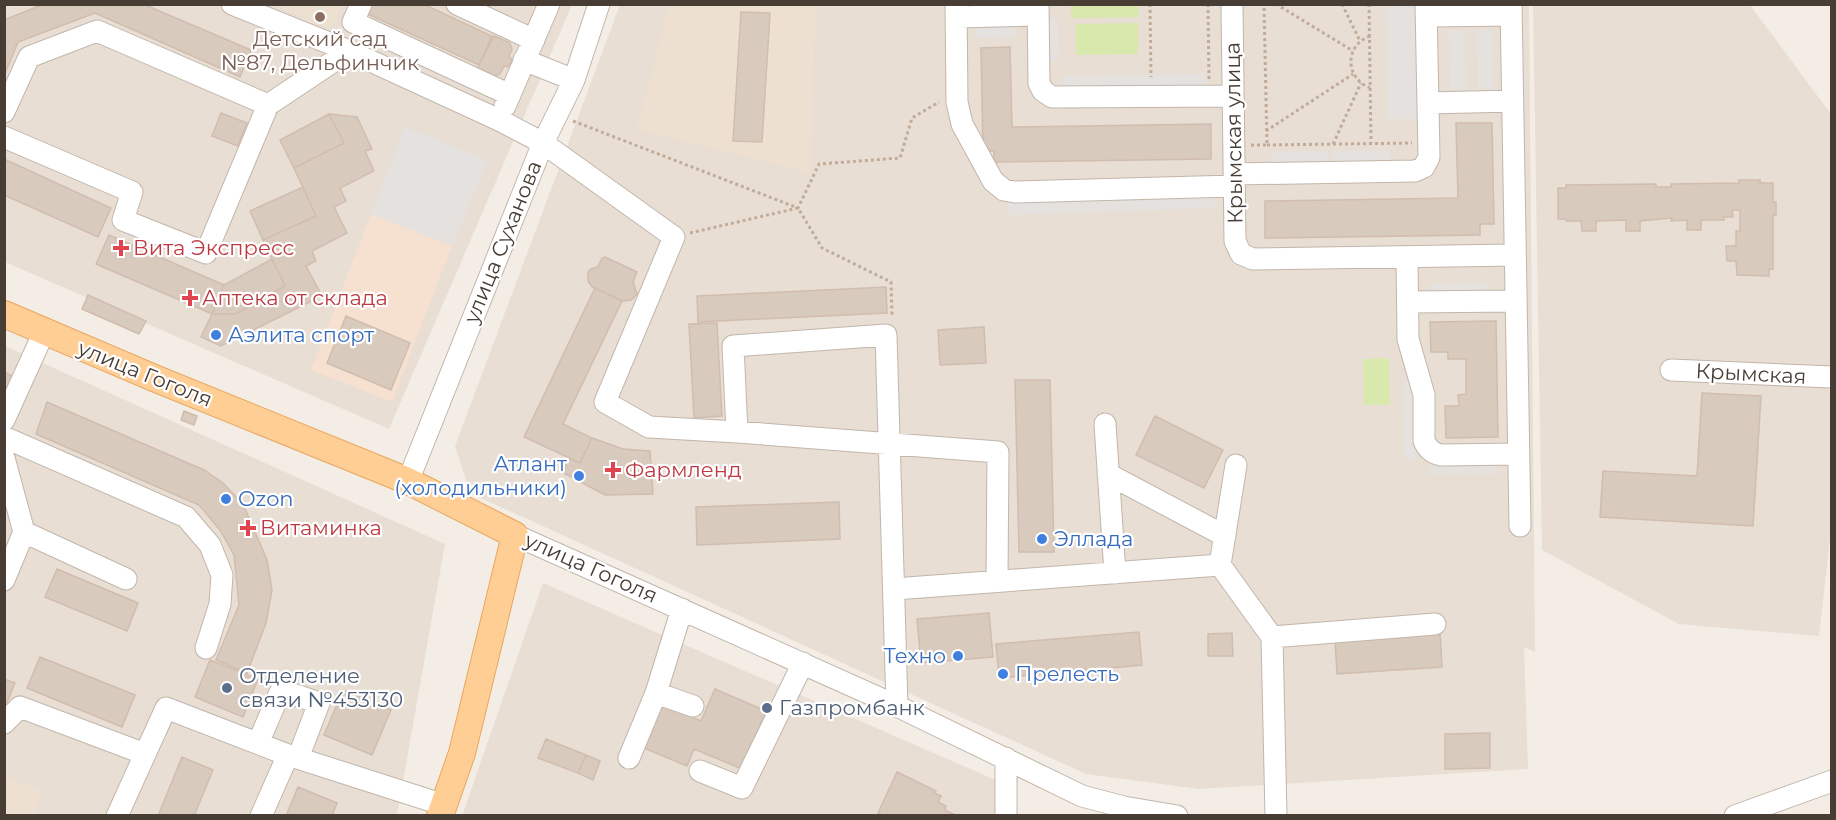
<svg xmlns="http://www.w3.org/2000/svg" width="1836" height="820" font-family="Montserrat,sans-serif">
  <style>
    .residential { fill: #e8ded4 }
    .commercial { fill: #f6e0d0 }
    .education { fill: #ede0d0 }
    .green { fill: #d9e9ad }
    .parking { fill: #e4e1de }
    .building { fill: #d9cabe; stroke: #d1bdae; stroke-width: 1.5 }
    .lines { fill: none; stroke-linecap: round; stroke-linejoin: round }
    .minor-casing { stroke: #c2b6ab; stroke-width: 23 }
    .major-casing { stroke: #e7a760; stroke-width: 28 }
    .path { stroke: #c2ac99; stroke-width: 3; stroke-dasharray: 3 3; stroke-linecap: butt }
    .minor { stroke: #fff; stroke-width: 21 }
    .major { stroke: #ffce94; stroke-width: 26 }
    .education-dot { fill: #8d6e63; stroke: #fff; stroke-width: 2 }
    .health-dot { fill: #e0444e; stroke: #fff; stroke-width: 2 }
    .shop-dot { fill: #3f7fe0; stroke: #fff; stroke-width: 2 }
    .service-dot { fill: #5c6f8a; stroke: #fff; stroke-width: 2 }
    .labels { text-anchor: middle; stroke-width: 4.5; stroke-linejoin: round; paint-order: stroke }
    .education-label { font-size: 21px; fill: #785e54; stroke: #fff }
    .street-label { font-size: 21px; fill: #473d35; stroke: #fff }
    .health-label { font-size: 21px; fill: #be3a42; stroke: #fff; text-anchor: start }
    .shop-label { font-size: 21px; fill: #366cbe; stroke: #fff; text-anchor: start }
    .service-label { font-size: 21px; fill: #4e5e75; stroke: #fff; text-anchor: start }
  </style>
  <rect width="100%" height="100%" fill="#f4ede6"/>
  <path class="residential" d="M 5,5 L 572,5 L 389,429 L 5,262 Z
    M 620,5 L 1529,5 L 1535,652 L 1524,647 L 1528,769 L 1199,789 L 1086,774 L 470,493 L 455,446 Z
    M 1533,5 L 1750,5 L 1831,114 L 1832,522 L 1819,636 L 1679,624 L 1542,550 Z
    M 5,346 L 445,544 L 397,815 L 5,816 Z
    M 543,583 L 998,781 L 997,815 L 462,816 Z"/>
  <path class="commercial" d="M 371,214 L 452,246 L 392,402 L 311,370 Z"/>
  <path class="education" d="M 275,5 L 341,4 L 341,5 L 331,29 Z
    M 669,5 L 816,5 L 810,173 L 637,129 Z
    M 4,776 L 43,791 L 34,815 L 5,815 Z"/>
  <path class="green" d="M 1071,5 L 1138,5 L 1139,17 L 1071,18 Z
    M 1138,23 L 1138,54 L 1076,55 L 1076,24 Z
    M 1389,358 L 1390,405 L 1364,405 L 1363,359 Z"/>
  <path class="parking" d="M 1386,5 L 1418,5 L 1420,119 L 1388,119 Z
    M 1058,18 L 1059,60 L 1045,60 L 1044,19 Z
    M 975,24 L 1015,24 L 1015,37 L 975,38 Z
    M 1493,29 L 1494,89 L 1478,89 L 1477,30 Z
    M 1449,30 L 1465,30 L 1466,90 L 1450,90 Z
    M 1207,74 L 1207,88 L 1063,90 L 1062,76 Z
    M 405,127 L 488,160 L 452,246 L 371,214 Z
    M 1390,150 L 1391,169 L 1333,170 L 1333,151 Z
    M 1328,151 L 1328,170 L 1271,171 L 1271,152 Z
    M 1215,194 L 1215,208 L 1008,215 L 1008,201 Z
    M 1488,283 L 1488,295 L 1431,296 L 1430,284 Z
    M 1403,380 L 1415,380 L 1416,460 L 1404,460 Z
    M 1497,462 L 1497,474 L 1429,475 L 1429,463 Z"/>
  <path class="building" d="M 44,4 L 143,4 L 251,50 L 240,77 L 95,13 L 18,42 L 4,76 L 4,20 Z
    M 364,4 L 423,4 L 492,36 L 479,65 L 361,11 Z
    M 741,12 L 770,13 L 762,142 L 733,141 Z
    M 494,36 L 510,43 L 512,50 L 509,56 L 512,60 L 508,67 L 504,66 L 500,74 L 494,76 L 477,69 Z
    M 1010,47 L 1012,127 L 1211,124 L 1211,159 L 994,162 L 994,151 L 983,151 L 981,48 Z
    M 221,113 L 247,123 L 238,146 L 212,136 Z
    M 329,114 L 344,143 L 294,168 L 280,140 Z
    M 329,114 L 357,117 L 372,149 L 365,151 L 374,171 L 340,188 L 346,201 L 334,207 L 347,233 L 312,251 L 316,261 L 306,266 L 322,296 L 221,346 L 201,337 L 212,314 L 236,314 L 285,286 L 263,240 L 316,216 L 294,168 L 344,143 Z
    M 1456,123 L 1492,123 L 1494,224 L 1480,224 L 1480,235 L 1265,238 L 1265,201 L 1458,198 Z
    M 4,159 L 111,208 L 98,237 L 4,195 Z
    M 1739,180 L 1760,180 L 1760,183 L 1773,183 L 1773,202 L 1776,202 L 1776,215 L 1773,215 L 1773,269 L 1769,269 L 1769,276 L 1737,275 L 1736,261 L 1727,261 L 1726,246 L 1736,246 L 1736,231 L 1740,231 L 1740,210 L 1732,210 L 1733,217 L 1723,217 L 1724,220 L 1701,220 L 1701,230 L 1687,230 L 1687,220 L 1671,221 L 1672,218 L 1640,221 L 1640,231 L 1626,231 L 1626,220 L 1596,221 L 1596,231 L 1582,231 L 1581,221 L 1566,221 L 1566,219 L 1558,219 L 1558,188 L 1566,188 L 1566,185 L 1656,184 L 1656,187 L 1671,187 L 1671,184 L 1739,183 Z
    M 303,187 L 316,216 L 263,240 L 250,211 Z
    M 109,235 L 224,285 L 212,314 L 96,264 Z
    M 605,257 L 637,272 L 633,282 L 637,294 L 631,300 L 623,301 L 592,287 L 588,281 L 588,272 L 591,269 L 598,267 L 602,258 Z
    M 272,259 L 285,286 L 236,314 L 212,314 L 224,285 Z
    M 886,287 L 887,313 L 698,322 L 697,296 Z
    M 595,288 L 622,301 L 563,424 L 592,438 L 580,463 L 524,437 Z
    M 88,295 L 146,321 L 139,334 L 82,309 Z
    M 346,316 L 410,343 L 391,390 L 327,363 Z
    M 1496,321 L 1498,437 L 1446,438 L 1445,406 L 1459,406 L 1458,395 L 1466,394 L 1466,359 L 1448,359 L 1448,352 L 1431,352 L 1430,322 Z
    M 717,323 L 722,416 L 694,418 L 689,324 Z
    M 984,327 L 986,363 L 940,365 L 938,330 Z
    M 4,372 L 14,377 L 4,399 Z
    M 1015,380 L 1050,380 L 1054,552 L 1019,552 Z
    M 1702,393 L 1761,396 L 1753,526 L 1600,517 L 1603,471 L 1697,476 Z
    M 47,402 L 204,470 L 223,483 L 243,504 L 267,560 L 272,590 L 266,623 L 247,673 L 216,660 L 239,605 L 234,555 L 220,530 L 199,505 L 36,434 Z
    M 184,411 L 197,416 L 194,425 L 181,420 Z
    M 1155,416 L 1223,450 L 1204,488 L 1136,455 Z
    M 592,438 L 623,449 L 650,451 L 653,494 L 605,495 L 564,473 L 568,458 L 580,463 Z
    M 839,502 L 840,539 L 697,545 L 696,507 Z
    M 57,569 L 138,603 L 127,631 L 45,597 Z
    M 989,613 L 993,657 L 921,663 L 917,619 Z
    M 1139,632 L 1142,665 L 999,678 L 996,644 Z
    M 1232,633 L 1233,656 L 1208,656 L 1208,634 Z
    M 1440,633 L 1442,667 L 1337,674 L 1335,640 Z
    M 40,657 L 135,695 L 122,727 L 27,688 Z
    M 210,660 L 258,679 L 243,717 L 195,697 Z
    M 4,679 L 15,683 L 4,710 Z
    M 715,689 L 766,711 L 742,769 L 694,749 L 687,766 L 644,748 L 662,704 L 701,721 Z
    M 343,690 L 391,710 L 372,755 L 324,735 Z
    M 1490,733 L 1490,768 L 1445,769 L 1445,734 Z
    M 546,739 L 586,755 L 578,773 L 538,758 Z
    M 586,755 L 600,761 L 593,780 L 578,773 Z
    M 182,757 L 213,770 L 194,816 L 158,816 Z
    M 897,772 L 936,791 L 934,793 L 941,796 L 938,802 L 946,806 L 945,810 L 957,816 L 883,816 L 878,813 Z
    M 298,787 L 337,803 L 332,816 L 286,816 Z"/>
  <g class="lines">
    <defs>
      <path id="minor" d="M 232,4 L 349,51
        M 361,4 L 353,22 L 510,95
        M 457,4 L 534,40
        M 956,4 L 957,102 L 962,124 L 993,181 L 1004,190 L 1015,192 L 1234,186
        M 1038,4 L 1039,83 L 1043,91 L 1052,97 L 1233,96
        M 1232,4 L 1235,241 L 1241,254 L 1253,259 L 1515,255
        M 1511,4 L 1520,526
        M 1427,16 L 1511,15
        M 956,17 L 1038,15
        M 524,60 L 574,80
        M 1428,103 L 1513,101
        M 505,106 L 549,4
        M 4,112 L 29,57 L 97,31 L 268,105 L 349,51 L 499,120 L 543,143 L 674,237 L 605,402 L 649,427 L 737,432 L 998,452 L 997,581
        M 4,137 L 132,192 L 123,220 L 206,253 L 268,105
        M 1234,174 L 1415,171 L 1424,167 L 1429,157 L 1426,4
        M 1407,257 L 1408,339 L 1424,395 L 1424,441 C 1428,449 1432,453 1441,455 L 1518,454
        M 1408,302 L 1516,301
        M 1671,370 L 1832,377
        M 4,420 L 44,332
        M 1105,424 L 1115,573
        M 737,432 L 733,346 L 886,335 L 897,706
        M 4,437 L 186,517 L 210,545 L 222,575 L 220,604 L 206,648
        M 4,458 L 24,532 L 4,580
        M 1236,465 L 1220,565 L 1272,637 L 1276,816
        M 1108,474 L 1225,536
        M 408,481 L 543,143 L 574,80 L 599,4
        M 24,532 L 126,579
        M 515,535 L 897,706 L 1082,796 L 1124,807 L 1177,816
        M 894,589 L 1220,565
        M 1272,637 L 1435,624
        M 656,693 L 693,706
        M 4,723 L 20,707 L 145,754
        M 258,743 L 281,690 L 319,703 L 298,758
        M 629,758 L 656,693 L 682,609
        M 700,771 L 742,788 L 803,663
        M 117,816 L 166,708 L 288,755 L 444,805
        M 261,816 L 288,755
        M 1006,816 L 1006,758
        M 1735,816 L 1832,781"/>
      <path id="major" d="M 4,314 L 154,378 L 408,481 L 515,535 L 462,753 L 440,816"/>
    </defs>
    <use href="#minor" class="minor-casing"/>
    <use href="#major" class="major-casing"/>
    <path class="path" d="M 1150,4 L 1151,77
      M 1208,4 L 1209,80
      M 1276,4 L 1353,51
      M 1342,4 L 1360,41
      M 1369,4 L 1371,143
      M 1370,36 C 1344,46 1345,78 1370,88
      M 573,121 L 798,208 L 819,164 L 900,158 L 912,118 L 939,102
      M 1266,131 L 1353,74
      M 1333,144 L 1361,83
      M 1251,145 L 1267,145 L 1264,4
      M 1267,145 L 1412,143
      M 690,233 L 798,208 L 822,248 L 891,282 L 892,317"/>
    <use href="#minor" class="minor"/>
    <use href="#major" class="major"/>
  </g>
  <circle class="education-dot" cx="320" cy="17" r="6"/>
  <g class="health-dot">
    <path d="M118 239h6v6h6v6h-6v6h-6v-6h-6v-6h6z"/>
    <path d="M187 289h6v6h6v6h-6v6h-6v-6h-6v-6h6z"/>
    <path d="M610 461h6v6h6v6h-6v6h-6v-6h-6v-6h6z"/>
    <path d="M245 519h6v6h6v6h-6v6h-6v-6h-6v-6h6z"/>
  </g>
  <g class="shop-dot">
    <circle cx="216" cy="335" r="6"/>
    <circle cx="579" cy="476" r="6"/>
    <circle cx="226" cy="499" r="6"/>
    <circle cx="1042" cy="539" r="6"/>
    <circle cx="958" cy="656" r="6"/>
    <circle cx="1003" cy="674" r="6"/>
  </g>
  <g class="service-dot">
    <circle cx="227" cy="688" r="6"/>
    <circle cx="767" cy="708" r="6"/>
  </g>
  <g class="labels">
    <g class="education-label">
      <text x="320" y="46">Детский сад<tspan x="320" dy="24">№87, Дельфинчик</tspan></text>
    </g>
    <g class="street-label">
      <text transform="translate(1234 133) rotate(-91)" y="7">Крымская улица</text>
      <text transform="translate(503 242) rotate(-68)" y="7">улица Суханова</text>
      <text transform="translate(145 374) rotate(22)" y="7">улица Гоголя</text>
      <text transform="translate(1751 374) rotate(3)" y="7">Крымская</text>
      <text transform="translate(591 568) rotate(24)" y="7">улица Гоголя</text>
    </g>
    <g class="health-label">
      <text x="133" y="255">Вита Экспресс</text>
      <text x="202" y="305">Аптека от склада</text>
      <text x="625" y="477">Фармленд</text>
      <text x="260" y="535">Витаминка</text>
    </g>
    <g class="shop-label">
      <text x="228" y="342">Аэлита спорт</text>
      <text x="567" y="471" text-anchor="end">Атлант<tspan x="567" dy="24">(холодильники)</tspan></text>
      <text x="238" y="506">Ozon</text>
      <text x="1054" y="546">Эллада</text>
      <text x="946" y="663" text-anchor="end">Техно</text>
      <text x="1015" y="681">Прелесть</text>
    </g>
    <g class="service-label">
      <text x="239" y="683">Отделение<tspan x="239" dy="24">связи №453130</tspan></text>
      <text x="779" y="715">Газпромбанк</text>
    </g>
  </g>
  <rect width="1836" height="820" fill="none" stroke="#473d35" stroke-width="12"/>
</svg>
